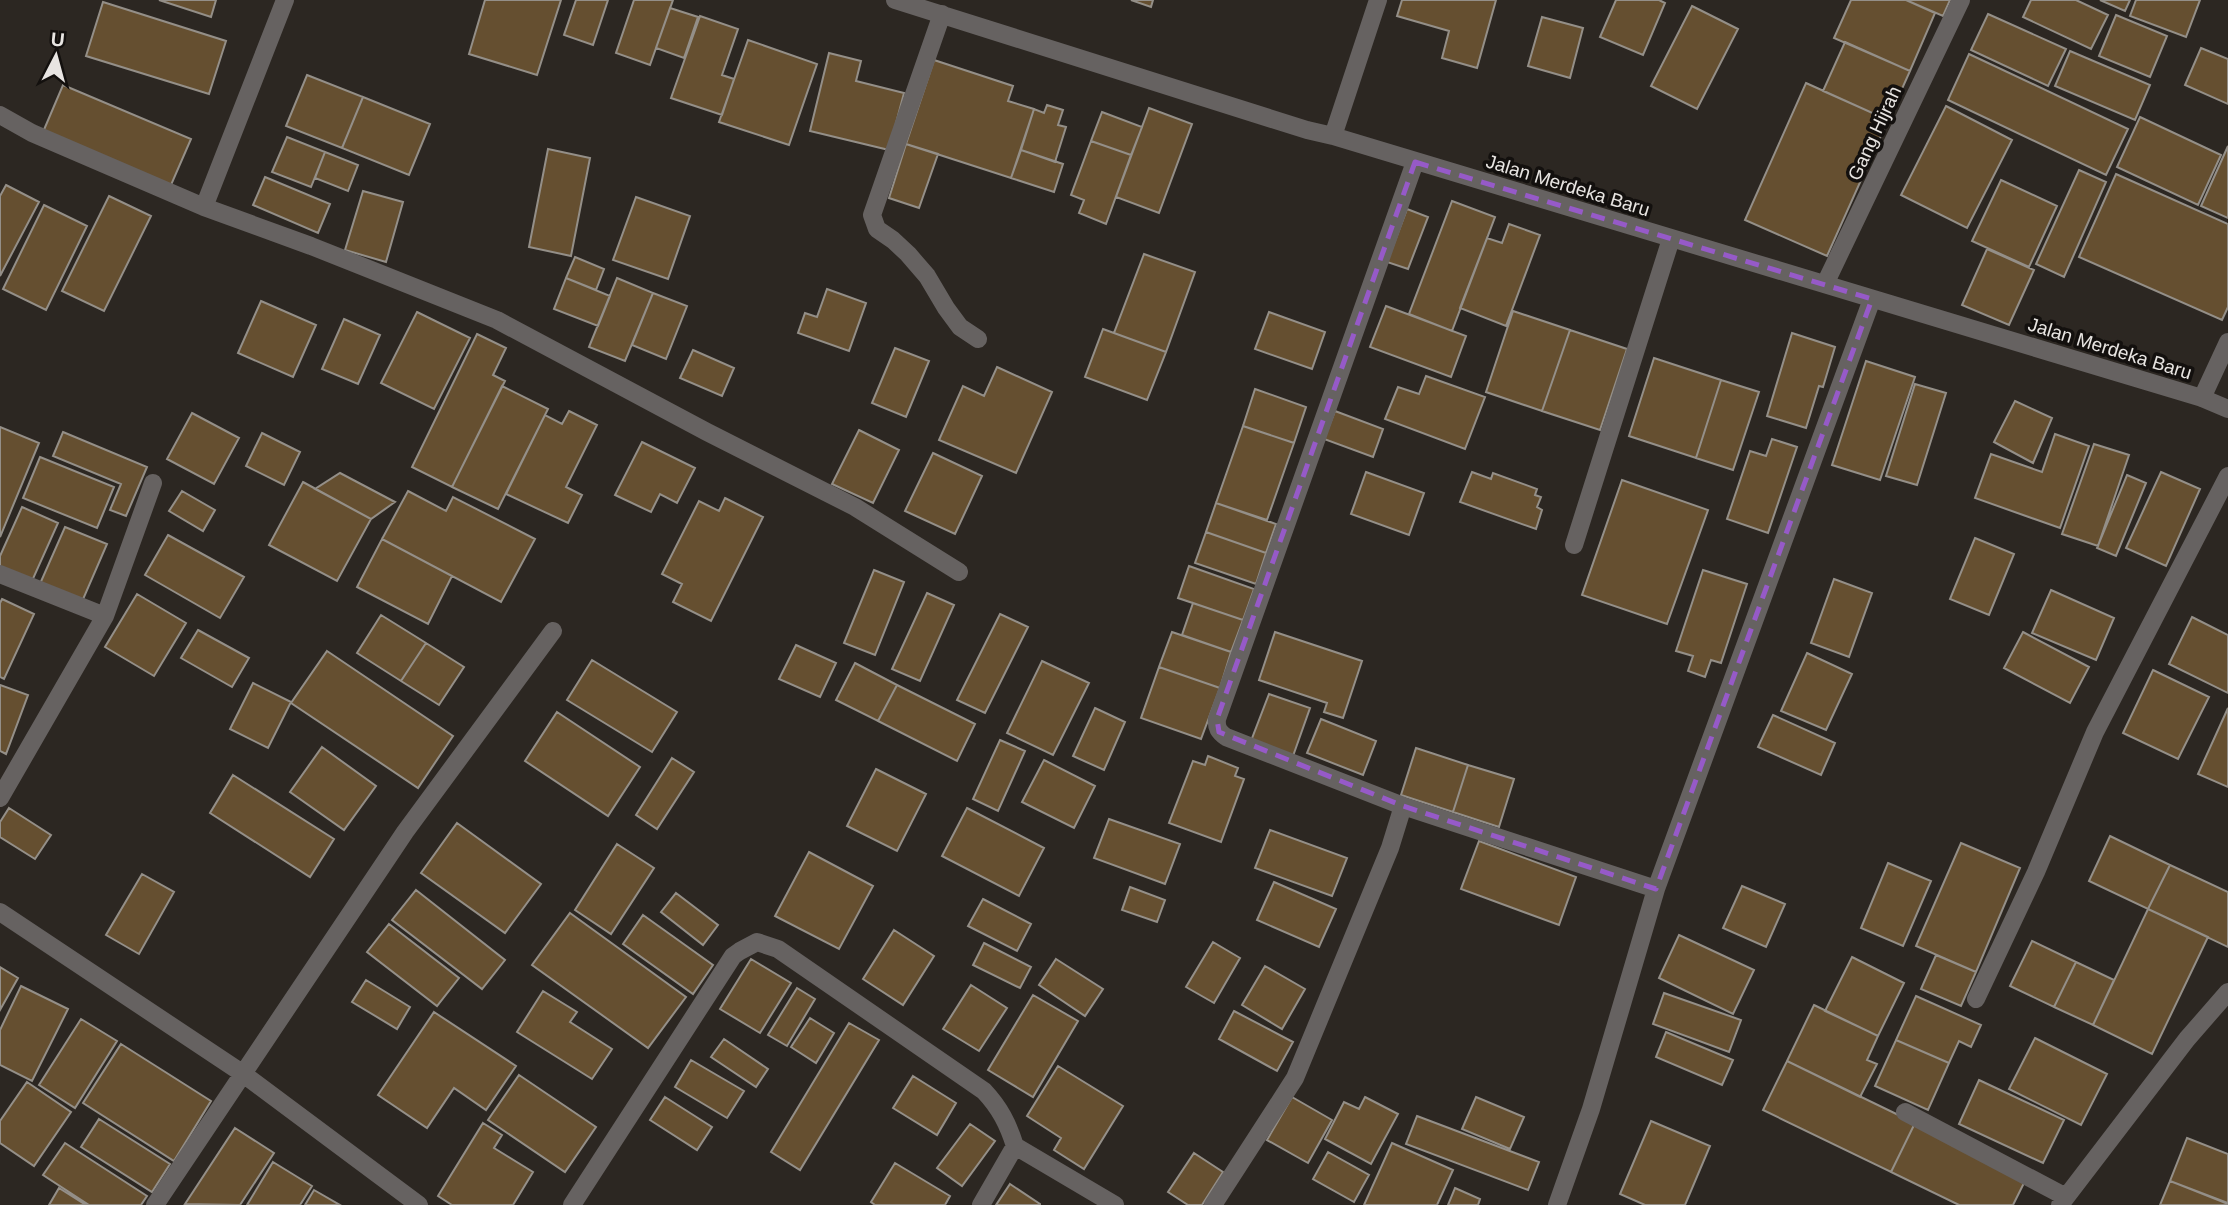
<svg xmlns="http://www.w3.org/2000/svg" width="2228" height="1205" font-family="Helvetica,sans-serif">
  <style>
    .building { fill: #654f30; stroke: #948f88; stroke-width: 2 }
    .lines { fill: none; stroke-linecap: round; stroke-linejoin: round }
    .minor { stroke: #666261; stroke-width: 18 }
    .marked { fill: none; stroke: #965ac8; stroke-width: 5; stroke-dasharray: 14 9; stroke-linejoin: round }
    .labels { text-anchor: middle; stroke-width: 7; stroke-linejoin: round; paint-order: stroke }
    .street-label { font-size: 19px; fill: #e8e5e2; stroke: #13100e }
  </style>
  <rect width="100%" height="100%" fill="#2c2722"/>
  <path class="building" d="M 159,0 L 216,0 L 211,17 Z
    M 485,0 L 561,0 L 537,75 L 469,54 Z
    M 576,0 L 608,0 L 593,45 L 564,35 Z
    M 634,0 L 673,0 L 650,65 L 616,53 Z
    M 1131,0 L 1153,0 L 1151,7 Z
    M 1402,0 L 1496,0 L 1477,68 L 1442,58 L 1449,31 L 1397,16 Z
    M 1616,0 L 1659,0 L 1665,3 L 1643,55 L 1600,37 Z
    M 1851,0 L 1906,0 L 1935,13 L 1910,71 L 1834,38 Z
    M 1906,0 L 1950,0 L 1943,16 Z
    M 2031,0 L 2076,0 L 2108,15 L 2091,49 L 2023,17 Z
    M 2100,0 L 2130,0 L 2125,11 Z
    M 2136,0 L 2200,0 L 2186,37 L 2130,16 Z
    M 103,2 L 226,41 L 209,94 L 86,56 Z
    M 1692,6 L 1738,29 L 1697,109 L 1651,86 Z
    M 670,8 L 698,17 L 684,58 L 656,48 Z
    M 1988,14 L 2066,49 L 2048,86 L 1971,50 Z
    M 2116,15 L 2167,36 L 2150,77 L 2099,56 Z
    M 700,16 L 738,29 L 722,75 L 734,79 L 722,115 L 671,98 Z
    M 1542,17 L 1583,28 L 1570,78 L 1528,66 Z
    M 748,40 L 817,64 L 789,145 L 719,122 Z
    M 1845,42 L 1910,71 L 1888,120 L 1823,91 Z
    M 2201,48 L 2228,59 L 2228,104 L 2185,85 Z
    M 2070,51 L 2150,85 L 2135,120 L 2055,86 Z
    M 829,53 L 861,61 L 856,81 L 904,93 L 889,150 L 810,131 Z
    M 1969,54 L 2128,129 L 2106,175 L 1948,100 Z
    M 934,60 L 1013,86 L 1008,101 L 1034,109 L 1011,178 L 906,144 Z
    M 307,75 L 363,97 L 342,148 L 286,126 Z
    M 1806,83 L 1888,120 L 1827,256 L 1745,220 Z
    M 63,85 L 191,139 L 171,185 L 43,132 Z
    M 363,97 L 430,124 L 409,175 L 342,148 Z
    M 1047,105 L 1063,110 L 1058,125 L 1066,127 L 1055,162 L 1021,150 L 1034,109 L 1044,113 Z
    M 1946,106 L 2012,140 L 1967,228 L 1901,195 Z
    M 1149,108 L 1192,124 L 1159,213 L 1116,197 Z
    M 1102,112 L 1142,127 L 1131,155 L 1091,141 Z
    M 2140,117 L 2221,155 L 2198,205 L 2117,167 Z
    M 287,137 L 325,152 L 311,187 L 272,172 Z
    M 1091,141 L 1131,155 L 1106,224 L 1079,213 L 1084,200 L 1071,195 Z
    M 906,144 L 938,154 L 919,208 L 889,198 Z
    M 2228,146 L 2228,218 L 2201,206 Z
    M 548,149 L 590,158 L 571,256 L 529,247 Z
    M 1021,150 L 1063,164 L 1054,192 L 1011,178 Z
    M 325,152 L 358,165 L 348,191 L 315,178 Z
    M 2079,170 L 2106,182 L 2064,277 L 2036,264 Z
    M 2116,174 L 2228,224 L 2228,307 L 2222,320 L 2079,257 Z
    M 265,177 L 330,204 L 318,233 L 253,205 Z
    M 2001,180 L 2057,206 L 2029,267 L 1972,241 Z
    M 6,185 L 39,202 L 0,276 L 0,196 Z
    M 363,191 L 403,202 L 386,262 L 345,250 Z
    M 109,196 L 151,216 L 104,311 L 62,291 Z
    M 636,197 L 690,216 L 668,279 L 613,260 Z
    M 1452,201 L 1495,217 L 1452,331 L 1409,314 Z
    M 44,205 L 87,226 L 46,310 L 3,289 Z
    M 1407,209 L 1428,217 L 1408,269 L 1387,262 Z
    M 1509,224 L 1540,235 L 1506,326 L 1460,308 L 1487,238 L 1502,243 Z
    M 1987,249 L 2034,270 L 2009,325 L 1962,305 Z
    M 1144,254 L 1195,272 L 1166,352 L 1114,333 Z
    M 575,257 L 604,269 L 596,290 L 566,278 Z
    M 566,278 L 610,296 L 598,326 L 554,309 Z
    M 617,278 L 653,293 L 625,361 L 589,347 Z
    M 827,289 L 866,303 L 849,351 L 798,333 L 805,313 L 817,317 Z
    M 653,293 L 687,306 L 666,359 L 632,345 Z
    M 261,301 L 316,325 L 293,377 L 238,353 Z
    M 1386,306 L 1466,336 L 1451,377 L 1370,347 Z
    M 1513,311 L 1570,330 L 1542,411 L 1486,392 Z
    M 417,312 L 470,338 L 434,409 L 381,383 Z
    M 1269,312 L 1325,332 L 1312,369 L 1255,349 Z
    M 344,319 L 380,335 L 358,384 L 322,369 Z
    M 1103,329 L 1166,352 L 1147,400 L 1085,377 Z
    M 1570,330 L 1627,349 L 1600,430 L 1542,411 Z
    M 1792,333 L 1835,347 L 1823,387 L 1819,386 L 1806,428 L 1767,416 Z
    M 477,334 L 506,348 L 493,375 L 505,381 L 452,487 L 412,467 Z
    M 895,348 L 929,361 L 906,417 L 872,403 Z
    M 693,350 L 734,368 L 722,396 L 680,378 Z
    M 1654,358 L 1721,380 L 1696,458 L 1629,436 Z
    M 1866,361 L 1915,377 L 1880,480 L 1832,465 Z
    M 997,367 L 1052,392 L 1016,473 L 939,440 L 963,386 L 984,396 Z
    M 1426,376 L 1485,397 L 1465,449 L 1385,419 L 1398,387 L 1419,394 Z
    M 1721,380 L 1759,392 L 1733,470 L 1696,458 Z
    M 1915,384 L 1946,393 L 1917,485 L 1886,476 Z
    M 502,386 L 548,409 L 498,509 L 452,487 Z
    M 1255,389 L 1306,407 L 1294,443 L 1243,426 Z
    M 2015,401 L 2052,418 L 2033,463 L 1994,442 Z
    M 569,411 L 597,425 L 566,487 L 582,495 L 568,523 L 506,494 L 545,415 L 562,424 Z
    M 1335,411 L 1383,429 L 1373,457 L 1324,439 Z
    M 192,413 L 239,438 L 214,484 L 167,459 Z
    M 1243,426 L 1294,443 L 1267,520 L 1216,503 Z
    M 0,427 L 39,443 L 0,537 Z
    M 859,430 L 899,450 L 873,503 L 832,484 Z
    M 63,432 L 147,467 L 126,516 L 110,510 L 121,484 L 53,456 Z
    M 262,433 L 300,452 L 284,485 L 246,466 Z
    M 2055,434 L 2089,446 L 2060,528 L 1975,498 L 1991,454 L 2042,472 Z
    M 1772,439 L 1797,447 L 1768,533 L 1727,519 L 1750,451 L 1766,456 Z
    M 642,442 L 695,468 L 677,503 L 660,494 L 651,512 L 615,495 Z
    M 2094,444 L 2129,455 L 2098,546 L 2062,534 Z
    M 933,453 L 982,476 L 955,534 L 905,511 Z
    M 40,457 L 114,487 L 97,528 L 23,498 Z
    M 1366,472 L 1424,493 L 1409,535 L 1351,514 Z
    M 1472,472 L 1491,479 L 1493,473 L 1537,489 L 1535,495 L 1541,497 L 1537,507 L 1542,510 L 1536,529 L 1460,502 Z
    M 2161,472 L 2200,489 L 2166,566 L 2126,548 Z
    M 340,473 L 395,502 L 371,519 L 315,489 Z
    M 2127,475 L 2146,483 L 2116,556 L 2097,548 Z
    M 1622,480 L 1708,510 L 1667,624 L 1582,595 Z
    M 303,482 L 371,519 L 337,581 L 269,545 Z
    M 182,491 L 215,510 L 203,531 L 169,511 Z
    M 408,491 L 446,511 L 453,497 L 535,539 L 501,602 L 382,539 Z
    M 725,498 L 763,517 L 711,621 L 673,602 L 682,584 L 662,574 L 699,501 L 719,511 Z
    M 1216,503 L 1276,524 L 1266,553 L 1206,532 Z
    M 22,507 L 58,523 L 32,581 L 0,567 L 0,556 Z
    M 65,527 L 107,544 L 81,604 L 39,586 Z
    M 1206,532 L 1266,553 L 1256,584 L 1195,563 Z
    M 168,535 L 244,577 L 220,618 L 145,575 Z
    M 1975,538 L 2014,554 L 1989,615 L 1950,599 Z
    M 382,539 L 452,576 L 428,624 L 357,587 Z
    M 1189,566 L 1254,589 L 1243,620 L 1178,598 Z
    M 874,570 L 904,582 L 875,655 L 844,643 Z
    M 1703,570 L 1747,584 L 1721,663 L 1711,660 L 1705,677 L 1688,671 L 1693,656 L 1676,651 Z
    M 1834,579 L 1872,593 L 1849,657 L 1811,643 Z
    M 2051,590 L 2114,618 L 2096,660 L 2032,633 Z
    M 927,593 L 954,605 L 920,681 L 892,669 Z
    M 137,594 L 186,623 L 154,676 L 105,647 Z
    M 2,599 L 34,614 L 4,679 L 0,677 L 0,603 Z
    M 1193,603 L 1243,620 L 1231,652 L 1182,635 Z
    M 1000,614 L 1028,627 L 985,713 L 957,700 Z
    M 381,615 L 426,643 L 401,681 L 357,653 Z
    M 2192,617 L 2228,635 L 2228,693 L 2169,664 Z
    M 198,630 L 249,658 L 232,687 L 181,658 Z
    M 1172,632 L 1231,652 L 1220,688 L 1159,667 Z
    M 1275,632 L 1362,661 L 1343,718 L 1324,712 L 1327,703 L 1259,680 Z
    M 2023,632 L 2089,667 L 2070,703 L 2004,668 Z
    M 426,643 L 464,667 L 439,705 L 401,681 Z
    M 796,645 L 836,663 L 820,697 L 779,679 Z
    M 327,651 L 453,736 L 418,788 L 291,703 Z
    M 1807,653 L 1852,674 L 1826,730 L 1781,711 Z
    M 592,660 L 677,712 L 652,752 L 567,700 Z
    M 1042,661 L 1089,683 L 1053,755 L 1007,733 Z
    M 855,663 L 897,685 L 878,721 L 836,700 Z
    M 1159,667 L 1220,688 L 1201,739 L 1141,718 Z
    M 2153,670 L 2209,697 L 2178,759 L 2123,733 Z
    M 253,683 L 291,702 L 268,748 L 230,729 Z
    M 0,685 L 28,695 L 6,754 L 0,751 Z
    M 897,685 L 975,724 L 957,761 L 878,721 Z
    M 1269,694 L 1310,708 L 1293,756 L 1251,741 Z
    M 1095,708 L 1125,722 L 1104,770 L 1073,756 Z
    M 2228,708 L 2228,787 L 2198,774 Z
    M 557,712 L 640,767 L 608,816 L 525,761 Z
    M 1773,715 L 1835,743 L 1821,775 L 1758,747 Z
    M 1321,719 L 1376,741 L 1363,775 L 1307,753 Z
    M 1000,740 L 1025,751 L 998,811 L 973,799 Z
    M 322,747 L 376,786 L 344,830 L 290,792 Z
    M 1416,748 L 1468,765 L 1453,812 L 1401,795 Z
    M 1208,756 L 1238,768 L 1235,776 L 1244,779 L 1221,842 L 1169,823 L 1193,761 L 1205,765 Z
    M 672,758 L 694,772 L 657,829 L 636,815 Z
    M 1044,760 L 1095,786 L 1074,828 L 1022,802 Z
    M 1468,765 L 1514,779 L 1499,827 L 1453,812 Z
    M 876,769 L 926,794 L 897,851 L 847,826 Z
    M 233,775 L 334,839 L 310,877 L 210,813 Z
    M 9,808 L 51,835 L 35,859 L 0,837 L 0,822 Z
    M 967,808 L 1044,848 L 1019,896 L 942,856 Z
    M 1109,819 L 1180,844 L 1165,884 L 1094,858 Z
    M 457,823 L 541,884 L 505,933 L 421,873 Z
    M 1270,830 L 1347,858 L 1332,896 L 1255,868 Z
    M 2110,836 L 2170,865 L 2148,909 L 2089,881 Z
    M 1479,841 L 1576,877 L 1559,925 L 1461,889 Z
    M 1961,843 L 2020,868 L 1976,972 L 1916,946 Z
    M 617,844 L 654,868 L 611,934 L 575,910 Z
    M 809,852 L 873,886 L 839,949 L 775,916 Z
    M 1888,863 L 1931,881 L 1903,946 L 1861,928 Z
    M 2170,865 L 2228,892 L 2228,947 L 2148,909 Z
    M 142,874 L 174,892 L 139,954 L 106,935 Z
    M 1274,882 L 1336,909 L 1319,947 L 1257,920 Z
    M 1742,886 L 1785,904 L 1766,947 L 1723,928 Z
    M 1130,887 L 1165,900 L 1157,922 L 1122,910 Z
    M 416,890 L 505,960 L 482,989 L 392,920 Z
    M 676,893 L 718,925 L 703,945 L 661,912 Z
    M 983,899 L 1031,924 L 1017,951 L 968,926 Z
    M 2148,909 L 2208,937 L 2152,1054 L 2093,1025 Z
    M 570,913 L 686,997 L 648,1048 L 532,965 Z
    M 643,915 L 713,965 L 693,994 L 623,944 Z
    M 389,924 L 459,978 L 437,1006 L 367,952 Z
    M 894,930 L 934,956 L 903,1005 L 863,979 Z
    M 1679,935 L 1754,970 L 1733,1014 L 1659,978 Z
    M 2032,941 L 2076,962 L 2054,1007 L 2010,986 Z
    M 1213,942 L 1240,958 L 1214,1003 L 1186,987 Z
    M 984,943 L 1031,967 L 1020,988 L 973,965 Z
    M 1936,955 L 1976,972 L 1961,1006 L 1921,989 Z
    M 1852,957 L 1904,983 L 1878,1036 L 1825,1011 Z
    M 751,959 L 791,983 L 760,1033 L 720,1009 Z
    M 1056,959 L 1103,989 L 1085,1016 L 1039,985 Z
    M 2076,962 L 2114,980 L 2093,1025 L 2054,1007 Z
    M 1265,966 L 1305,989 L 1282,1029 L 1242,1005 Z
    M 0,967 L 18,978 L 0,1010 Z
    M 366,980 L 410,1007 L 397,1029 L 352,1002 Z
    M 971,985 L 1007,1008 L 979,1051 L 943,1029 Z
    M 21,986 L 68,1009 L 32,1081 L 0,1065 L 0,1030 Z
    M 797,988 L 815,999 L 787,1046 L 768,1035 Z
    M 543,991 L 577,1012 L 570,1022 L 612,1049 L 592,1079 L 517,1032 Z
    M 1664,993 L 1741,1020 L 1729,1052 L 1653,1024 Z
    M 1033,995 L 1078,1021 L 1033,1097 L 988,1070 Z
    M 1916,996 L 1981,1025 L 1971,1047 L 1959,1041 L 1949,1063 L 1896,1040 Z
    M 1814,1005 L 1878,1036 L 1867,1060 L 1877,1064 L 1860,1097 L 1787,1061 Z
    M 1234,1011 L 1293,1042 L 1277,1071 L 1219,1039 Z
    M 434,1012 L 516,1066 L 486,1110 L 454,1088 L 427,1128 L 378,1095 Z
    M 810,1018 L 834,1033 L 816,1063 L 791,1047 Z
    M 81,1019 L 117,1041 L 75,1108 L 39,1085 Z
    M 849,1023 L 879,1040 L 800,1170 L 771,1152 Z
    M 1666,1032 L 1733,1060 L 1722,1085 L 1656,1057 Z
    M 2035,1038 L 2107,1074 L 2081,1125 L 2009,1089 Z
    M 724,1039 L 768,1069 L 756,1087 L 711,1057 Z
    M 1896,1040 L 1949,1063 L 1928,1110 L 1875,1086 Z
    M 121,1044 L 211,1101 L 174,1161 L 83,1103 Z
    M 691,1060 L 744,1091 L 727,1118 L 675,1087 Z
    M 1787,1061 L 1915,1123 L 1891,1172 L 1763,1110 Z
    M 1058,1066 L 1123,1106 L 1084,1169 L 1054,1150 L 1061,1138 L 1027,1116 Z
    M 519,1075 L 596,1127 L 565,1172 L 488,1120 Z
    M 913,1076 L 956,1103 L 937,1135 L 893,1108 Z
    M 1979,1080 L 2064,1120 L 2043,1163 L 1959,1124 Z
    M 27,1082 L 71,1112 L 34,1166 L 0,1143 L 0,1121 Z
    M 665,1097 L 712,1127 L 697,1150 L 650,1120 Z
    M 1292,1097 L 1332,1120 L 1308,1163 L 1267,1140 Z
    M 1365,1097 L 1398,1114 L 1371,1164 L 1325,1139 L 1344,1102 L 1359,1109 Z
    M 1476,1097 L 1524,1117 L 1510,1149 L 1462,1129 Z
    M 1417,1116 L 1539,1162 L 1528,1190 L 1406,1144 Z
    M 99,1119 L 170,1164 L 152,1192 L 81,1147 Z
    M 1651,1121 L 1710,1146 L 1685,1205 L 1645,1205 L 1620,1194 Z
    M 483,1123 L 502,1135 L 494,1148 L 533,1172 L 513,1205 L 452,1205 L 438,1196 Z
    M 1915,1123 L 2027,1177 L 2013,1205 L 1959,1205 L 1891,1172 Z
    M 970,1124 L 995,1141 L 962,1186 L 937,1168 Z
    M 235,1128 L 274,1153 L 240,1205 L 185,1204 Z
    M 2187,1138 L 2228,1154 L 2228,1204 L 2170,1181 Z
    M 65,1143 L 147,1196 L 141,1205 L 89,1205 L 43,1175 Z
    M 1392,1143 L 1453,1170 L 1437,1205 L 1364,1205 Z
    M 1328,1152 L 1369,1175 L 1354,1202 L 1313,1179 Z
    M 1194,1153 L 1223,1172 L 1202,1205 L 1188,1205 L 1168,1192 Z
    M 273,1162 L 312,1186 L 300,1205 L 247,1205 Z
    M 895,1163 L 950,1196 L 945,1205 L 875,1205 L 871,1202 Z
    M 2170,1181 L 2228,1203 L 2227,1205 L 2160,1205 Z
    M 1010,1184 L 1040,1204 L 1040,1205 L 996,1205 Z
    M 59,1188 L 86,1205 L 49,1205 Z
    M 1455,1188 L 1480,1199 L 1478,1205 L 1448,1205 Z
    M 314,1190 L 340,1205 L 305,1205 Z"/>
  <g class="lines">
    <path class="minor" d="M 895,0 L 1307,130 L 1333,136 L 2202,398 L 2228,409
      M 942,14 L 872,215 L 877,229 L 893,240 L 908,254 L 927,276 L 946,308 L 960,327 L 978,339
      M 0,115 L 32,133 L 204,207 L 311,246 L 497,320 L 707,432 L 855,507 L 959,572
      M 1333,136 L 1378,0
      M 1415,162 L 1217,719 C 1216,728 1219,732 1226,737 L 1403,806 L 1656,889
      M 204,207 L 285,0
      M 1825,284 L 1961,0
      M 2202,398 L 2228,342
      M 1574,545 L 1671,239
      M 0,574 L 105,616
      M 0,798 L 105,616 L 153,483
      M 0,912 L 242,1073 L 419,1205
      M 1976,999 L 2036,872 L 2095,732 L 2228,476
      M 1905,1112 L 2066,1197
      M 1015,1146 L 1115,1205
      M 155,1205 L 405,832 L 553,631
      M 572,1205 L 733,956 L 740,951 L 757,942 L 778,949 L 984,1091 C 1000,1108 1008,1124 1015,1146 L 981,1205
      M 1213,1205 L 1295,1078 L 1390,848 L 1403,806
      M 1557,1205 L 1591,1109 L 1656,889 L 1872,299
      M 2060,1205 L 2187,1039 L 2228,992"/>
  </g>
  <path class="marked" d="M 1415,162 L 1872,299 L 1656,889 L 1403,806 L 1219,732 L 1217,719 Z"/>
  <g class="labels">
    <g class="street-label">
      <text transform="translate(1874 133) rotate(-65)" y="7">Gang Hijrah</text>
      <text transform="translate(1568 185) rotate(17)" y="7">Jalan Merdeka Baru</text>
      <text transform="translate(2110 348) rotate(17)" y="7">Jalan Merdeka Baru</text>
    </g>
  </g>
  <g transform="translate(56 56) rotate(6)" stroke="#13100e" stroke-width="5" paint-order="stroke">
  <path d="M0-5L12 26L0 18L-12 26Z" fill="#e8e5e2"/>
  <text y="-10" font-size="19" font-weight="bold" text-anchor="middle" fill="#e8e5e2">U</text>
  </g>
</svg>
